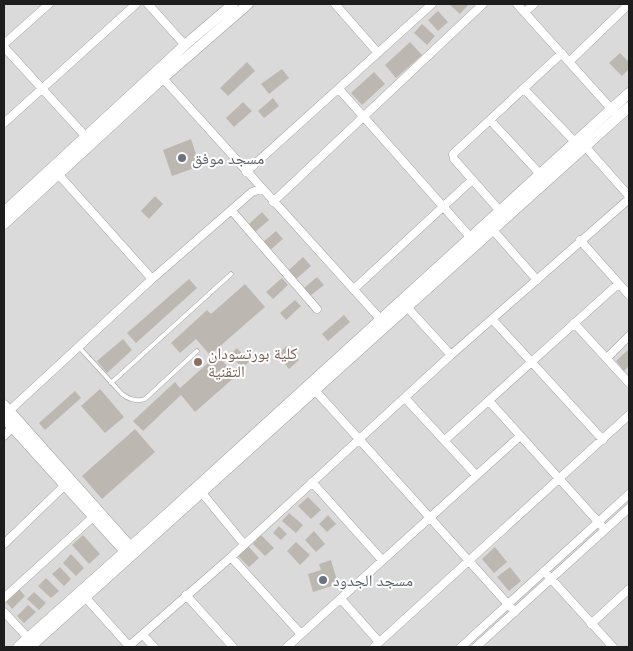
<svg xmlns="http://www.w3.org/2000/svg" width="633" height="651" font-family="Poppins,'Noto Naskh Arabic',sans-serif">
  <style>
    .residential { fill: #dbdada }
    .building { fill: #bdb7b1 }
    .lines { fill: none; stroke-linecap: round; stroke-linejoin: round }
    .service-casing { stroke: #a1a1a1; stroke-width: 5 }
    .minor-casing { stroke: #a1a1a1; stroke-width: 9 }
    .tertiary-casing { stroke: #a1a1a1; stroke-width: 11 }
    .service { stroke: #fff; stroke-width: 4 }
    .minor { stroke: #fff; stroke-width: 8 }
    .tertiary { stroke: #fff; stroke-width: 10 }
    .worship-dot { fill: #6b7280; stroke: #fff; stroke-width: 2 }
    .education-dot { fill: #8d6e63; stroke: #fff; stroke-width: 2 }
    .labels { text-anchor: middle; stroke-width: 4; stroke-linejoin: round; paint-order: stroke }
    .worship-label { font-size: 16px; fill: #5b616d; stroke: #fff; text-anchor: start }
    .education-label { font-size: 16px; fill: #785e54; stroke: #fff; text-anchor: start }
  </style>
  <rect width="100%" height="100%" fill="#edeae4"/>
  <path class="residential" d="M 4,4 L 629,4 L 629,647 L 4,647 Z"/>
  <path class="building" d="M 449,4 L 469,4 L 460,14 Z
    M 438,11 L 448,22 L 438,31 L 428,20 Z
    M 422,24 L 435,36 L 427,45 L 414,33 Z
    M 410,42 L 422,55 L 396,78 L 385,65 Z
    M 620,53 L 629,62 L 629,69 L 622,76 L 609,63 Z
    M 247,62 L 255,71 L 228,96 L 220,88 Z
    M 282,69 L 289,78 L 269,94 L 261,84 Z
    M 374,72 L 385,84 L 362,105 L 351,93 Z
    M 273,98 L 279,106 L 264,118 L 258,111 Z
    M 243,102 L 252,111 L 234,127 L 226,118 Z
    M 191,139 L 200,166 L 172,176 L 163,150 Z
    M 155,196 L 163,204 L 149,219 L 141,211 Z
    M 262,212 L 269,220 L 255,232 L 248,225 Z
    M 276,231 L 283,239 L 269,251 L 262,243 Z
    M 303,257 L 311,266 L 296,279 L 289,270 Z
    M 317,277 L 324,285 L 310,296 L 304,288 Z
    M 282,278 L 288,285 L 273,299 L 266,292 Z
    M 189,279 L 197,288 L 136,343 L 127,333 Z
    M 245,284 L 265,307 L 210,355 L 196,339 L 180,353 L 171,343 L 207,310 L 211,314 Z
    M 295,300 L 301,306 L 286,320 L 280,313 Z
    M 344,315 L 350,322 L 328,341 L 322,334 Z
    M 123,339 L 132,350 L 107,373 L 97,361 Z
    M 287,346 L 299,360 L 289,369 L 277,354 Z
    M 237,348 L 249,362 L 242,368 L 230,355 Z
    M 628,350 L 629,352 L 629,366 L 624,371 L 616,361 Z
    M 217,355 L 236,376 L 195,412 L 181,395 L 143,431 L 133,421 L 175,382 L 180,388 Z
    M 100,389 L 124,417 L 105,433 L 81,406 Z
    M 75,391 L 81,398 L 45,430 L 39,423 Z
    M 135,429 L 155,452 L 102,499 L 82,476 Z
    M 308,497 L 321,510 L 311,519 L 298,506 Z
    M 289,513 L 303,525 L 296,533 L 282,521 Z
    M 328,515 L 336,524 L 327,532 L 319,524 Z
    M 279,526 L 287,534 L 281,540 L 273,533 Z
    M 314,531 L 325,544 L 316,552 L 305,540 Z
    M 83,535 L 100,554 L 89,564 L 72,545 Z
    M 261,535 L 274,548 L 265,556 L 253,544 Z
    M 296,542 L 310,555 L 300,565 L 287,551 Z
    M 248,546 L 259,558 L 249,567 L 238,556 Z
    M 495,547 L 507,562 L 494,573 L 482,559 Z
    M 71,554 L 84,568 L 76,576 L 63,563 Z
    M 331,560 L 338,584 L 313,592 L 308,574 L 321,570 L 319,564 Z
    M 60,567 L 71,579 L 64,586 L 52,574 Z
    M 510,567 L 521,581 L 509,591 L 497,577 Z
    M 46,578 L 59,591 L 51,598 L 38,586 Z
    M 19,589 L 25,596 L 12,609 L 6,602 Z
    M 34,592 L 46,603 L 39,610 L 27,599 Z
    M 28,605 L 36,612 L 24,623 L 17,616 Z"/>
  <g class="lines">
    <defs>
      <path id="service" d="M 78,346 L 122,394 C 128,399 137,402 145,399 L 197,351
        M 111,383 L 231,274"/>
      <path id="minor" d="M 148,4 L 185,45
        M 335,4 L 378,53
        M 517,4 L 614,112
        M 525,12 L 534,4
        M 4,44 L 49,4
        M 4,47 L 88,139
        M 570,61 L 629,4
        M 160,75 L 383,322
        M 339,89 L 471,238
        M 524,89 L 575,142
        M 490,120 L 540,174
        M 4,123 L 136,4
        M 582,143 L 629,196
        M 246,172 L 432,4
        M 59,175 L 152,279
        M 273,202 L 483,4
        M 232,211 L 317,309
        M 500,211 L 454,159 L 453,154 L 562,53
        M 492,229 L 537,280
        M 580,240 L 629,295
        M 354,289 L 472,180
        M 407,307 L 451,355
        M 492,319 L 603,440
        M 574,323 L 629,383
        M 607,358 L 629,336
        M 312,387 L 515,612
        M 405,398 L 476,475
        M 489,401 L 601,525
        M 9,411 L 152,279 L 252,192 L 262,189
        M 4,436 L 12,428
        M 445,440 L 618,284
        M 312,482 L 382,560
        M 202,493 L 244,544
        M 4,544 L 65,485
        M 231,557 L 301,634
        M 544,571 L 613,647
        M 186,595 L 233,647
        M 4,598 L 93,517
        M 86,598 L 129,646
        M 341,599 L 379,642
        M 4,612 L 31,641
        M 591,624 L 629,589
        M 143,635 L 154,647
        M 128,647 L 231,557 L 451,355 L 629,199
        M 287,647 L 520,436
        M 374,647 L 629,415
        M 461,647 L 629,494
        M 476,647 L 629,508"/>
      <path id="tertiary" d="M 4,212 L 185,45 L 233,4
        M 4,224 L 163,78 L 248,4
        M 4,405 L 135,552
        M 4,418 L 129,556
        M 18,647 L 166,515 L 629,93
        M 30,647 L 629,107"/>
    </defs>
    <use href="#service" class="service-casing"/>
    <use href="#minor" class="minor-casing"/>
    <use href="#tertiary" class="tertiary-casing"/>
    <use href="#service" class="service"/>
    <use href="#minor" class="minor"/>
    <use href="#tertiary" class="tertiary"/>
  </g>
  <g class="worship-dot">
    <circle cx="182" cy="158" r="5"/>
    <circle cx="323" cy="580" r="5"/>
  </g>
  <circle class="education-dot" cx="198" cy="362" r="5"/>
  <g class="labels">
    <g class="worship-label">
      <text x="192" y="164">مسجد موفق</text>
      <text x="333" y="586">مسجد الجدود</text>
    </g>
    <g class="education-label">
      <text x="208" y="359">كلية بورتسودان<tspan x="208" dy="18">التقنية</tspan></text>
    </g>
  </g>
  <rect width="633" height="651" fill="none" stroke="#1d1d1d" stroke-width="10"/>
</svg>
